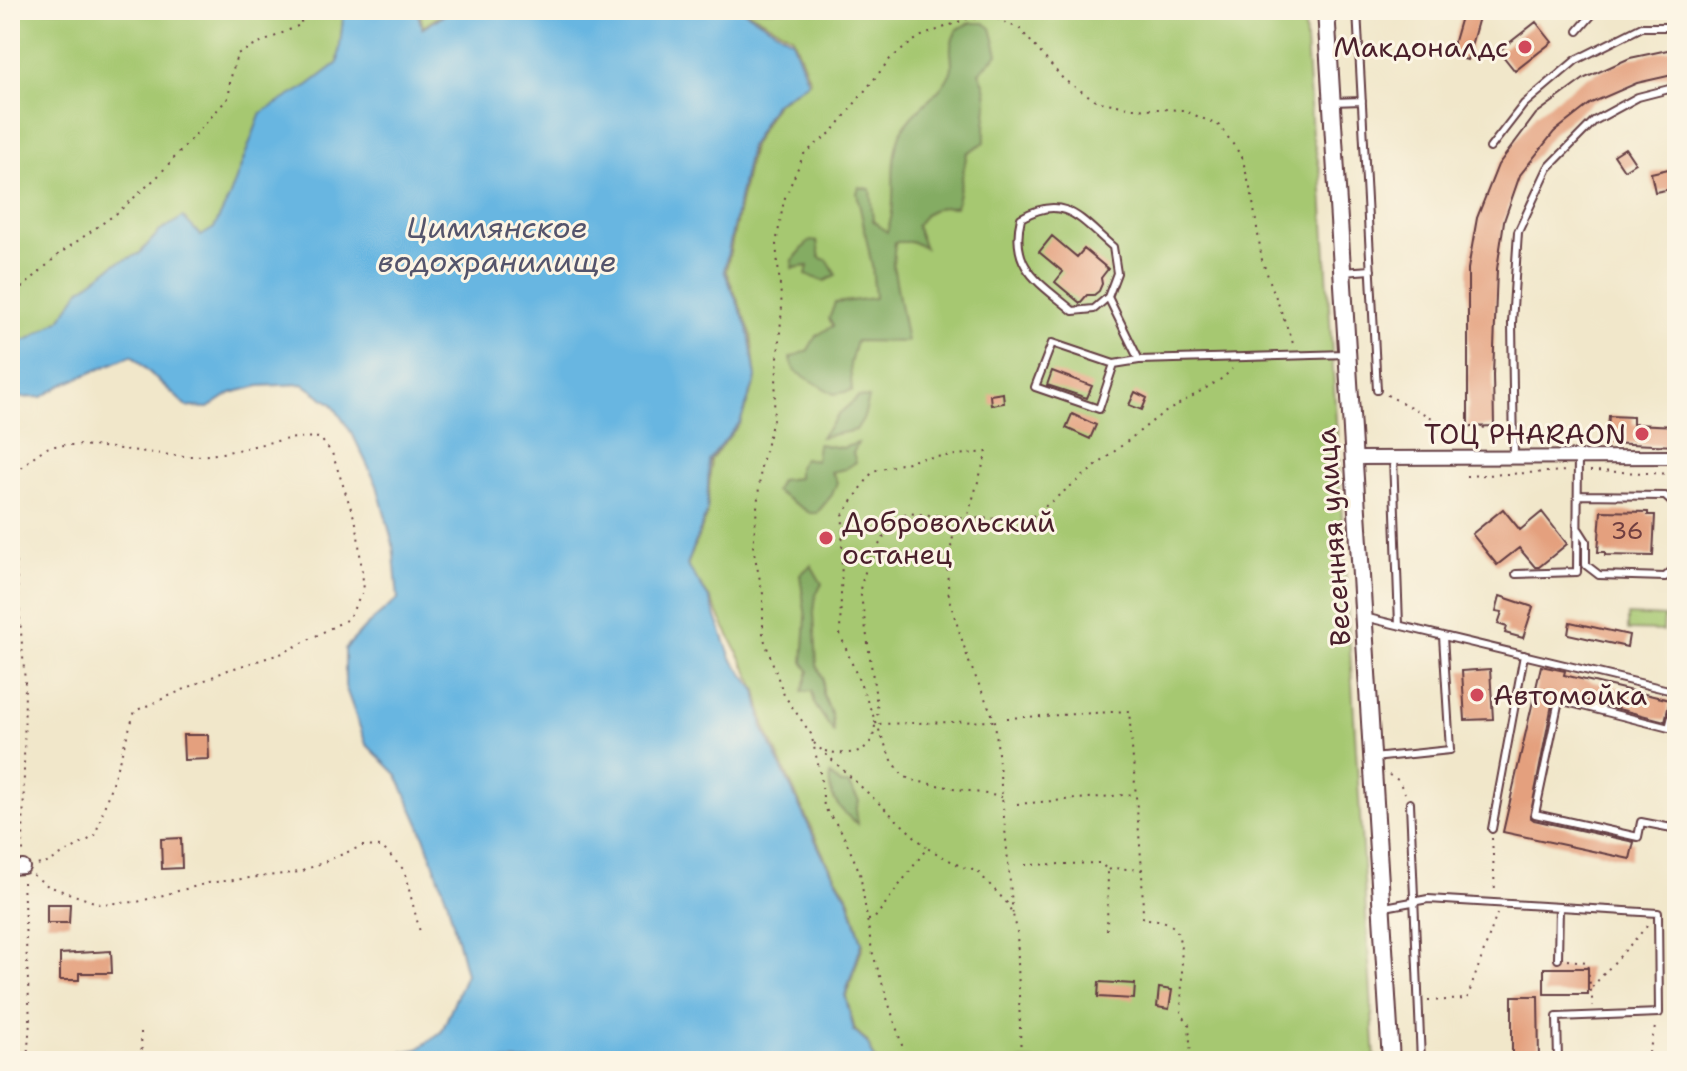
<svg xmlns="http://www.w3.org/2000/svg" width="1687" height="1071" font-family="'Shantell Sans',sans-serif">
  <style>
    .green { fill: #a6c871; stroke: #78744e; stroke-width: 2 }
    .forest { fill: #84ac63; stroke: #676647; stroke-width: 2 }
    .water { fill: #67b6e1; stroke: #586a86; stroke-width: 2 }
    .building { fill: #e4a07e }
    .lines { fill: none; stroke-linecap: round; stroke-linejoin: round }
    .service-casing { stroke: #633d43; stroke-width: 10 }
    .minor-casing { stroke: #633d43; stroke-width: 16 }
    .tertiary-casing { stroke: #633d43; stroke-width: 20 }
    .path { stroke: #633d43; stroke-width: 2; stroke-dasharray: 2 6; stroke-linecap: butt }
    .service { stroke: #fff; stroke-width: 6 }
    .minor { stroke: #fff; stroke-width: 12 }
    .tertiary { stroke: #fff; stroke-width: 16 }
    .poi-dot { fill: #d1495b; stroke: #fcf5e5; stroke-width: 3 }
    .labels { text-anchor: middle; stroke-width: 6; stroke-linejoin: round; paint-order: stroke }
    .number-label { font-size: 24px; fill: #703f40 }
    .poi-label { font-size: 28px; fill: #4a1f2b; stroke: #fcf5e5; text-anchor: end }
    .street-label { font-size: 28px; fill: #4a1f2b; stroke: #fcf5e5 }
    .water-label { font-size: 30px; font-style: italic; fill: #54546b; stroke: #fcf5e5 }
  </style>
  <rect width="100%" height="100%" fill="#fcf5e5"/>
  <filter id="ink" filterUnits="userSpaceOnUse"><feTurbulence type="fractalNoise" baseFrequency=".0125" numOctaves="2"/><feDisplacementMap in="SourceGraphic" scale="16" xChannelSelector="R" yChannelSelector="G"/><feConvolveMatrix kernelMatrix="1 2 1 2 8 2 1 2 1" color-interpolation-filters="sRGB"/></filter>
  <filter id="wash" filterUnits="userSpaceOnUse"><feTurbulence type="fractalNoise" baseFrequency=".006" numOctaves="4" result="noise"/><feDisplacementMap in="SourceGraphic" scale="32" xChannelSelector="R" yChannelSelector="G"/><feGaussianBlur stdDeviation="1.8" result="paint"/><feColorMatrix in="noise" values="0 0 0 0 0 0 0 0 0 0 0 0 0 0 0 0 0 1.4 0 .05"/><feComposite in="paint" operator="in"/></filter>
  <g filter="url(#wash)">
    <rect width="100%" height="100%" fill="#f1e7ca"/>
    <path class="green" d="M 10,10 L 344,10 L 338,63 L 309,85 L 261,114 L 229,198 L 214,229 L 201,237 L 183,218 L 159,232 L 139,254 L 115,264 L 81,290 L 60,320 L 29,339 L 10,344 Z
      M 419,10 L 448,10 L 423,27 Z
      M 745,10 L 1304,10 L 1312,134 L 1321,174 L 1375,1061 L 876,1061 L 867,1041 L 855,1030 L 846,996 L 863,945 L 850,900 L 825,858 L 765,727 L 757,690 L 710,598 L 687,566 L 707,515 L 711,460 L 740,423 L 756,379 L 751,333 L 726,271 L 752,146 L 776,104 L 810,81 L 793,37 Z
      M 1628,615 L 1664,617 L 1663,631 L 1628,630 Z"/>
    <path class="forest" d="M 970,23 L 984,23 L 991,28 L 998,54 L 979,72 C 994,102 983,113 985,142 L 967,153 L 956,207 C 936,206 927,209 916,226 L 925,248 L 913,242 L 895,242 L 893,265 L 907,342 L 856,341 L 850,364 L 852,391 L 834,394 L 795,371 L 790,358 L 808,350 L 816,336 L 833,326 L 829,319 L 835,303 L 875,298 L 872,266 L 857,193 L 859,187 L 870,189 L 873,221 L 887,232 C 899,201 888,171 898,140 C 907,110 941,98 951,71 C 954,64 950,55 951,47 C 951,41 955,34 957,29 Z
      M 809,241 L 817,241 L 820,258 L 827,260 L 836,275 L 825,281 L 806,275 L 808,266 L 792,268 L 793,260 Z
      M 858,397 L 869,398 L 864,417 L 856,430 L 821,437 L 840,413 Z
      M 858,443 L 853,453 L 856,462 L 845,469 L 831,472 L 837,482 L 832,495 L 817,513 L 810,513 L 775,491 L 780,480 L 798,478 L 798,467 L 804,458 L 816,461 L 818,444 L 842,448 Z
      M 811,565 L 822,584 L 816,594 L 814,613 L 817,665 L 823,678 L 823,694 L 832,716 L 834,733 L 815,705 L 812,691 L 802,692 L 809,671 L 803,662 L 806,618 L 800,575 Z
      M 830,775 L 841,784 L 848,784 L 859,801 L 856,810 L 858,824 C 841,812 827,796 830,775 Z"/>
    <path class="water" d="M 344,10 L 417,10 L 422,29 L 452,10 L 742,10 L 792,40 L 808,82 L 774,104 L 750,146 L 724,271 L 748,328 L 756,378 L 740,422 L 709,460 L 707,511 L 687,565 L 709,598 L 731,658 L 756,691 L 763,728 L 823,857 L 848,899 L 862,943 L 845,995 L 854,1031 L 868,1044 L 875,1061 L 401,1061 L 401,1052 L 418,1049 L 442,1031 L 466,974 L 448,903 L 421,828 L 397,775 L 366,744 L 345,686 L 345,649 L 366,626 L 398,599 L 393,544 L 377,485 L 353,435 L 332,404 L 303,384 L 259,386 L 231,393 L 208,408 L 187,407 C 169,389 149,374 132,355 L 60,386 L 42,397 L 10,398 L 10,344 L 29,339 L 60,320 L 80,290 L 115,264 L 139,254 L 159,232 L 183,217 L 201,236 L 214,228 L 229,198 L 261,113 L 309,85 L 338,63 Z"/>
    <g id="blocks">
      <path class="building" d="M 1463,10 L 1481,10 L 1467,60 L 1450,55 Z
        M 1536,22 L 1552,42 L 1515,71 L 1499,51 Z
        M 1677,48 L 1677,74 L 1637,83 L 1591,103 L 1554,132 L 1520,175 L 1504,221 L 1497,269 L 1493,375 L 1494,426 L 1468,427 L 1468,269 L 1477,218 L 1498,165 L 1536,114 L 1585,78 L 1630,58 Z
        M 1625,148 L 1635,163 L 1624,170 L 1614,155 Z
        M 1677,167 L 1677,188 L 1655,192 L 1651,173 Z
        M 1052,236 L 1077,257 L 1084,249 L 1108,269 L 1101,278 L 1102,284 L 1099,291 L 1094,295 L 1087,295 L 1080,303 L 1055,282 L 1063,272 L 1039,252 Z
        M 1052,371 L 1092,386 L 1087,398 L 1047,385 Z
        M 1135,392 L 1147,398 L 1142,410 L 1129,405 Z
        M 1003,393 L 1004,403 L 991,405 L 990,395 Z
        M 1072,414 L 1096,425 L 1090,439 L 1066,428 Z
        M 1609,416 L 1633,417 L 1633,424 L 1677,426 L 1677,446 L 1607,443 Z
        M 1503,509 L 1520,530 L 1542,512 L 1567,544 L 1539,567 L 1535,567 L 1519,548 L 1497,565 L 1472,534 Z
        M 1601,511 L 1648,512 L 1648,515 L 1655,515 L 1653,556 L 1605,555 L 1605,552 L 1598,552 Z
        M 1500,596 L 1533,607 L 1523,638 L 1505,633 L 1507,627 L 1498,624 L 1502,612 L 1496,611 Z
        M 1570,622 L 1629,635 L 1627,647 L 1568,634 Z
        M 1541,666 L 1565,671 L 1564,675 L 1670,700 L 1665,721 L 1560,694 L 1553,699 L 1530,817 L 1534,820 L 1634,842 L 1630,859 L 1503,832 Z
        M 1490,669 L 1493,719 L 1465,720 L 1462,671 Z
        M 183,735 L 208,735 L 209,759 L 184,760 Z
        M 181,838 L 182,868 L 162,869 L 161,839 Z
        M 47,904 L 70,904 L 69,923 L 47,923 Z
        M 111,951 L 112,973 L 79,973 L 79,980 L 60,980 L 60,954 Z
        M 1544,968 L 1588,968 L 1588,994 L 1544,994 Z
        M 1099,982 L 1135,984 L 1134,999 L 1098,997 Z
        M 1159,988 L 1172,990 L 1169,1009 L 1157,1007 Z
        M 1512,996 L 1538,996 L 1539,1061 L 1512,1061 Z"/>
    </g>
  </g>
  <g filter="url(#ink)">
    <use href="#blocks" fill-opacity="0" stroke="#633d43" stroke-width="2"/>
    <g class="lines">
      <defs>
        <path id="service" d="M 1357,10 L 1377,390
          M 1578,31 L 1596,10
          M 1332,102 L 1362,101
          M 1490,148 L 1524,104 L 1576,60 L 1642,27 L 1677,27
          M 1342,272 L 1371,270
          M 1108,297 L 1094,309 L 1073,311 C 1039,282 1009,268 1021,218 C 1065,193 1080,219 1113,247 L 1117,273 L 1108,297 L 1139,360 L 1347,354
          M 1114,364 L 1052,343 L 1035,387 L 1099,409 L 1114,364 L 1139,360
          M 1514,456 L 1512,323 L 1518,232 L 1548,168 L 1594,121 L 1638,97 L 1677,87
          M 1393,457 L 1399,625
          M 1578,495 L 1665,496 L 1677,507
          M 1579,530 L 1586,541 L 1586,565 L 1599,575 L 1665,577 L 1677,566
          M 1516,574 L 1577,572 L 1578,455
          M 1364,617 L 1677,692
          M 1677,697 L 1669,728 L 1559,700 L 1535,814 L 1638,837 L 1641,822 L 1677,829
          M 1373,758 L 1450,750 L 1443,636
          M 1410,803 L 1421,1061
          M 1492,829 L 1524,655
          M 1385,907 L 1428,899 L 1658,913 L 1659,1013 L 1557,1017 L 1558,1061
          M 1558,959 L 1559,907"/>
        <path id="minor" d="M 1354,458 L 1677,457
          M 10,868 L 23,867"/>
        <path id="tertiary" d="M 1326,10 L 1391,1061"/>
      </defs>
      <use href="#service" class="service-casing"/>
      <use href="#minor" class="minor-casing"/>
      <use href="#tertiary" class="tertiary-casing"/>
      <path class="path" d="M 10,299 L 59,254 L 117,213 L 158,176 L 229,97 L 230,81 L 237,54 L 302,24 L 297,10
        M 1387,395 L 1454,429 L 1504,427
        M 1590,471 L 1677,474
        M 1466,476 L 1568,471
        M 10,505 C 12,500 11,490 13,482 C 16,470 36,453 47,448 C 69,438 158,456 188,456 C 234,457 275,434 320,438 L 332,453 L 357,526 L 364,590 L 348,619 L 283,653 L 228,670 L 135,711 L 95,836 L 47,863 L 36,865
        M 11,506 L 25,682 L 23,855
        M 1007,718 L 1129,711 L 1142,870 L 1143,919 C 1154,919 1171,920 1177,932 C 1185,950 1181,993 1181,1014 L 1189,1023 L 1191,1061
        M 875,723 L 878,712 L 860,589 L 868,562 L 886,534 L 906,513 L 967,518 L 954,532 L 947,568 L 949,599 L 969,662 L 995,721 L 1013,915
        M 814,743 L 926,847
        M 825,751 C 849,756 874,755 875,724 L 994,721
        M 1389,775 L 1398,780 L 1405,793
        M 1002,797 L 915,781 L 903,776 L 890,757 L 840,634 L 843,515 L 873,471 L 924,458 L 987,452 L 967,518 L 1008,519 L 1033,516 L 1159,416 L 1223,378 L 1232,369
        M 1017,804 L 1136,794
        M 1492,838 L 1495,891
        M 1025,865 L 1101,863 L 1108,871 L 1107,930
        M 1109,870 L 1112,868 L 1142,870
        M 33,875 L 48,886 L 100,904 L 137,902 L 208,883 L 300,872 L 362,846 L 382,847 L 404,870 L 420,932
        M 23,882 L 30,1021 L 27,1061
        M 868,920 L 874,919 L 927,848 L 962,867 L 977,871 L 1007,903 L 1013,915 L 1017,929 L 1021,1061
        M 1567,960 L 1587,962 L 1593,1006
        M 1592,987 L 1649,924
        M 1428,1001 L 1467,999 L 1497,914
        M 141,1032 L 142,1061
        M 907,1061 L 872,951 L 860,873 L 842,832 L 824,807 L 821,777 L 811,734 L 784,695 L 763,636 L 763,594 L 753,548 L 761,467 L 773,420 L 782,307 L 776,244 L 784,200 L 804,154 L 833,131 L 890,59 L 919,37 L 966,19 L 993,17 L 1020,29 L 1064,80 L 1097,101 L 1132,108 L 1183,110 L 1220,126 L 1242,157 L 1252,196 L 1262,260 L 1294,346
        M 1647,1061 L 1656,1023"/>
      <use href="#service" class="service"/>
      <use href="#minor" class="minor"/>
      <use href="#tertiary" class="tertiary"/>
    </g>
  </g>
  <g class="poi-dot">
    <circle cx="1525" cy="47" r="8"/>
    <circle cx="1642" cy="434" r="8"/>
    <circle cx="826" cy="538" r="8"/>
    <circle cx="1477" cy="695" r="8"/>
  </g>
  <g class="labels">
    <g class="number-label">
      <text x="1627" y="539">36</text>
    </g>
    <g class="poi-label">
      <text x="1509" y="57">Макдоналдс</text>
      <text x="1626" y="444">ТОЦ PHARAON</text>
      <text x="842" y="532" text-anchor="start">Добровольский<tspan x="842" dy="32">останец</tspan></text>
      <text x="1493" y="705" text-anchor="start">Автомойка</text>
    </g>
    <g class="street-label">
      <text transform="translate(1333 537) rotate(-94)" y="10">Весенняя улица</text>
    </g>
    <g class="water-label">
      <text x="497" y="238">Цимлянское<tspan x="497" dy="34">водохранилище</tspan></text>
    </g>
  </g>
  <rect width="1687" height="1071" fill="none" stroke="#fcf5e5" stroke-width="40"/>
</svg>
